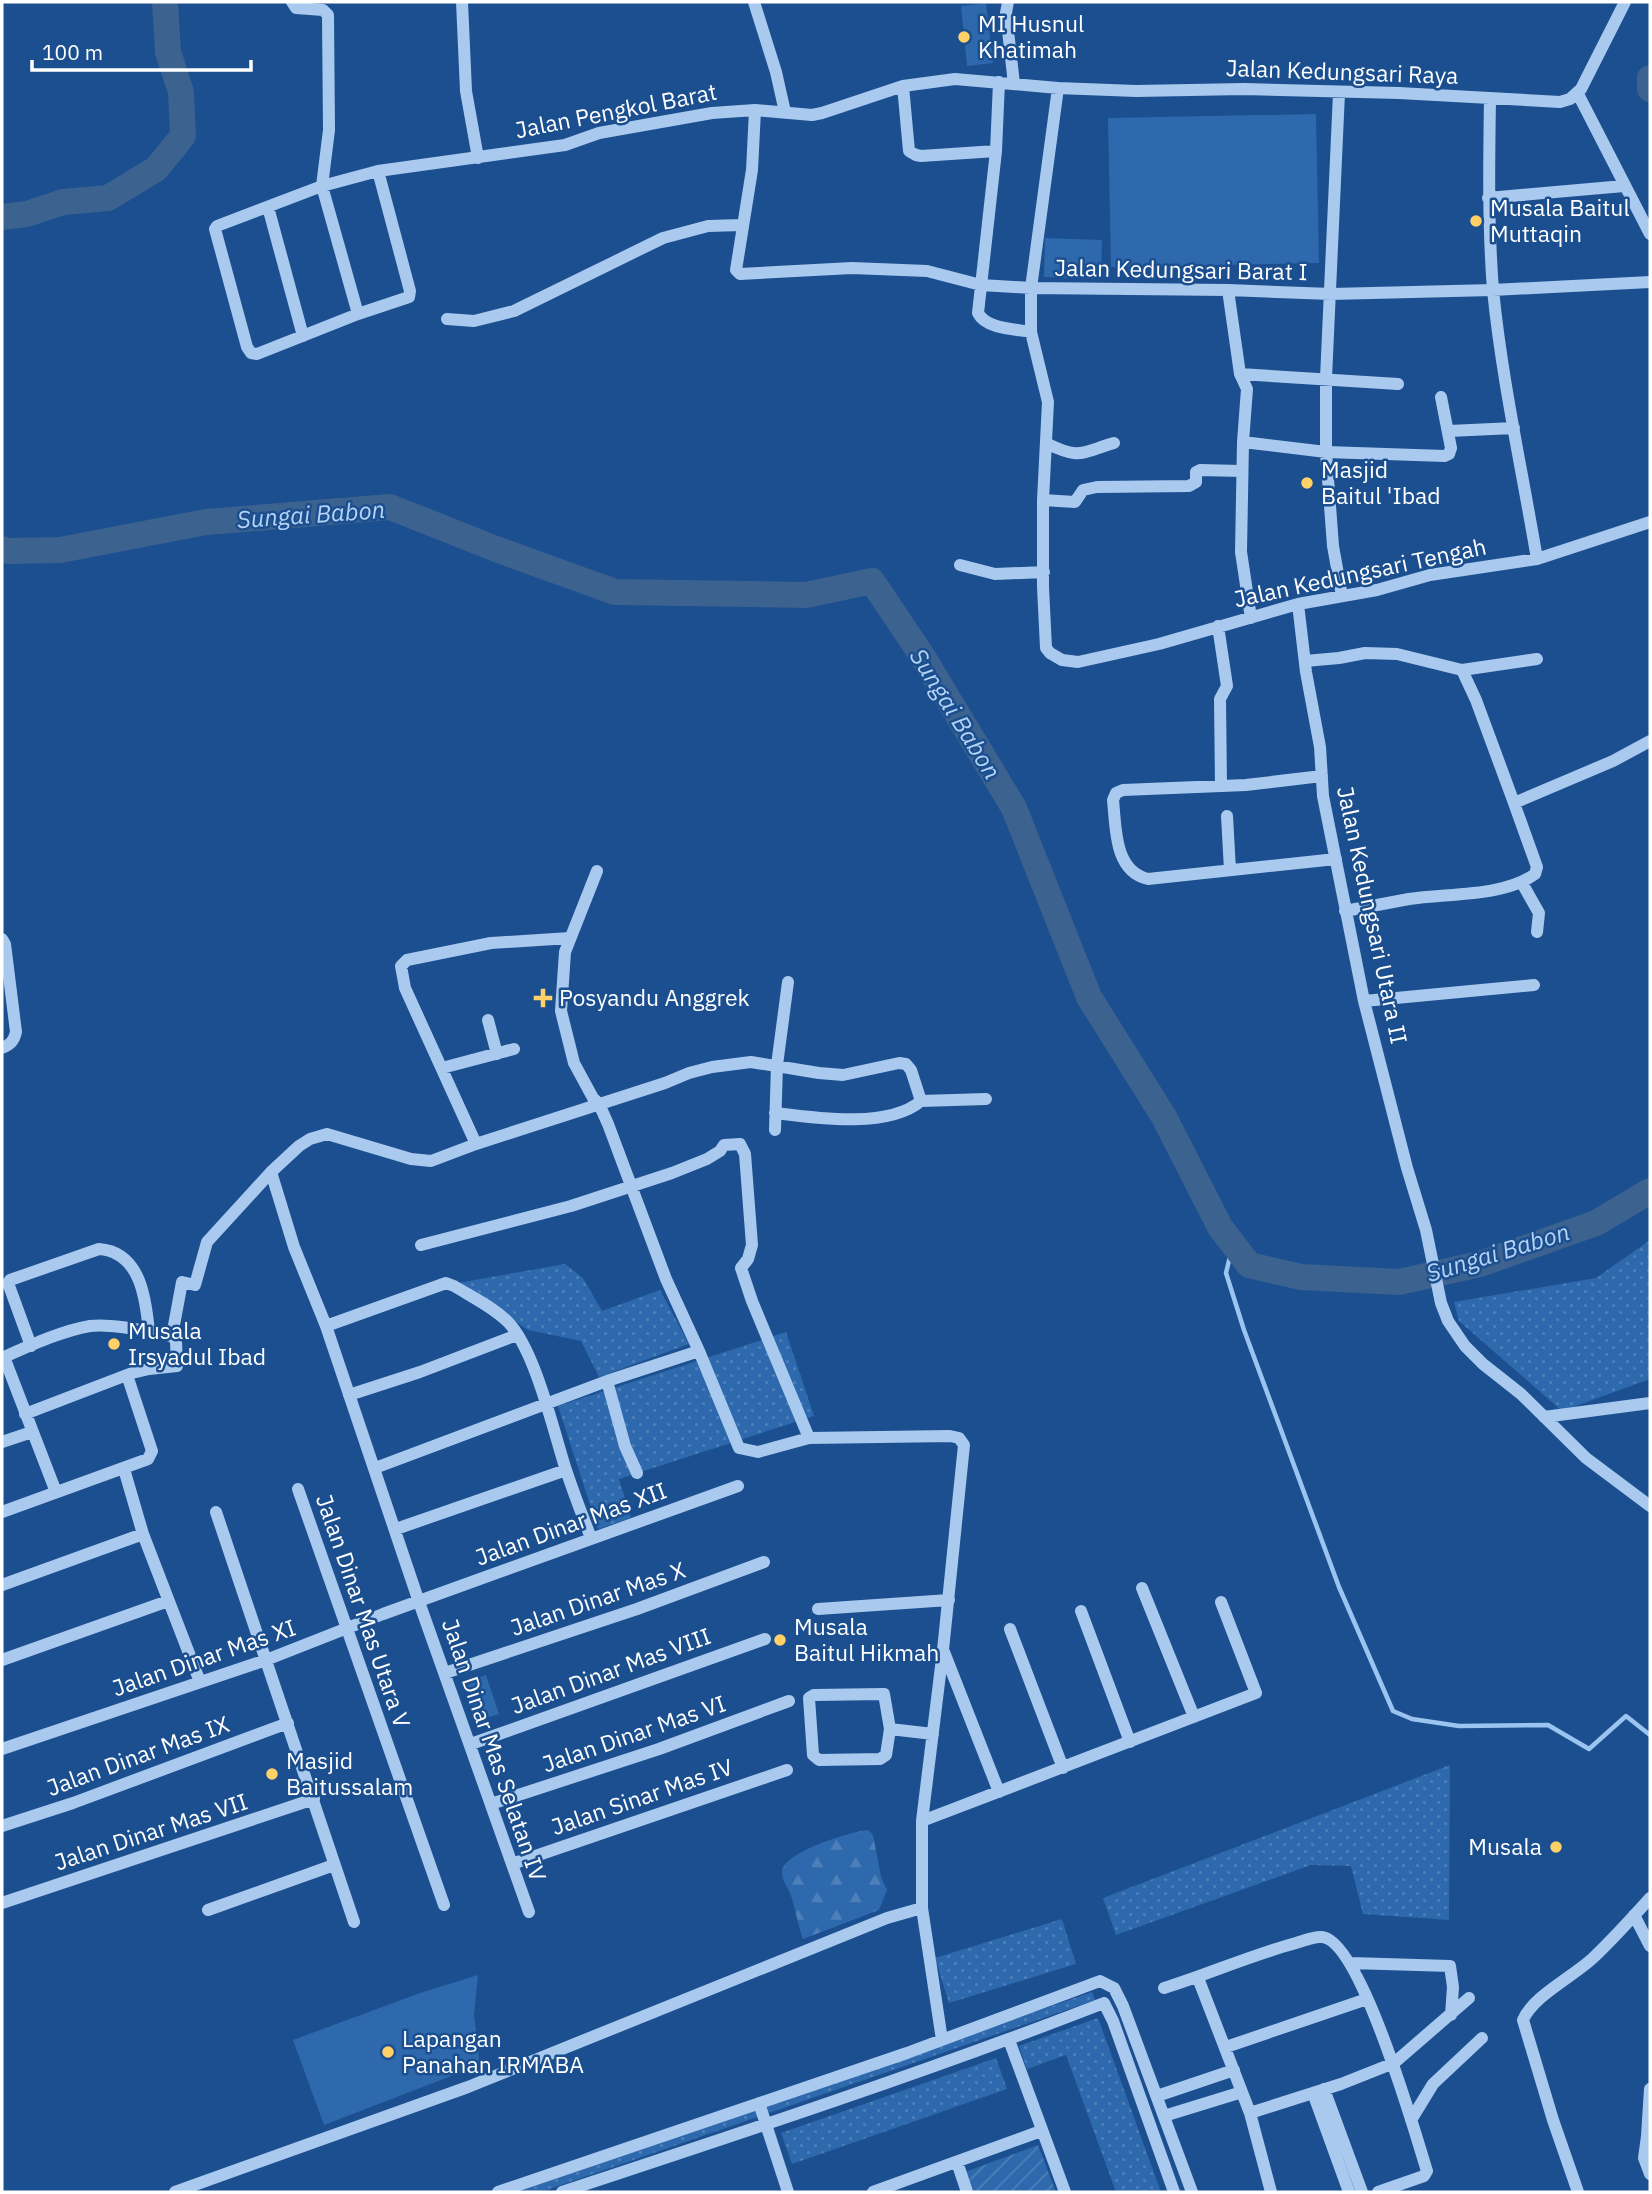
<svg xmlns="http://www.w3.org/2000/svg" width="1652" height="2194" font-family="'IBM Plex Sans',sans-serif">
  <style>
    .grass { fill: url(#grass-dots) }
    .forest { fill: url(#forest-firs) }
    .garden { fill: url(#garden-furrows) }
    .pitch { fill: #2e69ad }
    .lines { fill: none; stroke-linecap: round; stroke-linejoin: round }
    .stream { stroke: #9cc4f0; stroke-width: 4.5 }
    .river { stroke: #3c6290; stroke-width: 26 }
    .minor { stroke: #a9c9ee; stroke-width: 12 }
    .poi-dot { fill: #ffd166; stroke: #1b4f8f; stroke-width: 2.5 }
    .labels { text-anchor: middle; stroke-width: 5; stroke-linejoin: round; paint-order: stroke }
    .poi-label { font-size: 23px; fill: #fff; stroke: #1b4f8f; text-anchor: start }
    .street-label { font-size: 23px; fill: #fff; stroke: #1b4f8f }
    .water-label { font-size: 24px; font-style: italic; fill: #b5d3f5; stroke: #1b4f8f }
  </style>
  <defs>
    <pattern id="grass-dots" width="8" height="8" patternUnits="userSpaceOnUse" patternTransform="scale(1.75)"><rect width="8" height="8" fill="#2e69ad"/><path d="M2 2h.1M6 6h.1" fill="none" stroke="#4d80b9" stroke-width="1.8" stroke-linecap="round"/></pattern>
    <pattern id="forest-firs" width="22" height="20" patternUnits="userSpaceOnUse" patternTransform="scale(1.75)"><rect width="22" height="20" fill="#2e69ad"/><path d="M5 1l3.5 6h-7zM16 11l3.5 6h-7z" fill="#4d80b9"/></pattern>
    <pattern id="garden-furrows" width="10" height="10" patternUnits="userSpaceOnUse" patternTransform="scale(1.75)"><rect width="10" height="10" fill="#2e69ad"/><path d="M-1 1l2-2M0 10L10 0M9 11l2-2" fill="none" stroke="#4d80b9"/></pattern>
  </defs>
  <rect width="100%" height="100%" fill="#1b4f8f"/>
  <path class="grass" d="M 1650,1240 L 1650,1379 L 1562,1411 L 1459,1321 L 1454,1302 L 1596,1278 Z
    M 565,1264 L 583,1278 L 602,1311 L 660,1290 L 689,1344 L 599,1377 L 581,1341 L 528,1330 L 458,1283 Z
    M 786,1332 L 814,1416 L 619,1479 L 631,1518 L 598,1529 L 558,1406 Z
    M 1450,1765 L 1449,1920 L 1363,1914 L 1351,1866 L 1311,1865 L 1116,1935 L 1103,1898 Z
    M 1062,1919 L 1076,1964 L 949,2003 L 935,1958 Z
    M 1092,1992 L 1095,2000 L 541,2192 L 517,2192 Z
    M 1098,2018 L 1161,2192 L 1116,2192 L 1066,2055 L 1027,2069 L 1019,2046 Z
    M 996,2058 L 1007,2089 L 792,2164 L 781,2133 Z"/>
  <path class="forest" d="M 868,1830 L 873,1835 L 881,1877 L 887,1890 L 879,1910 L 803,1939 C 797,1924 795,1904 789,1891 C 786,1885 781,1878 782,1871 C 785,1851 851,1832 868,1830 Z"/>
  <path class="garden" d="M 1038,2145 L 1056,2192 L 973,2192 L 965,2172 Z"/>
  <path class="pitch" d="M 986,3 L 993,63 L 967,66 L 961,6 Z
    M 1316,114 L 1319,263 L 1111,267 L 1108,118 Z
    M 1045,238 L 1102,240 L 1101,279 L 1044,277 Z
    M 486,1675 L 499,1714 L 477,1721 L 464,1683 Z
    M 478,1975 L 474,2015 L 480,2065 L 324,2125 L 293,2040 L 420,1993 Z"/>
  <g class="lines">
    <path class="stream" d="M 1233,1244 L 1226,1273 L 1244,1330 L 1339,1587 L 1393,1711 L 1412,1719 L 1459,1726 L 1548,1725 L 1589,1749 L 1626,1716 L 1650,1735"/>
    <path class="river" d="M 1650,78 L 1650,89
      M 2,217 L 27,214 L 63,202 L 108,198 L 156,169 L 183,136 L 181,92 L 168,52 L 165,2
      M 2,549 L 8,551 L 60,550 L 206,522 L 390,507 L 496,549 L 615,592 L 806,595 L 872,581 L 921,654 L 1014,808 L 1089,997 L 1164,1117 L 1220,1227 L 1249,1265 L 1301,1277 L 1399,1282 L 1480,1264 L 1596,1223 L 1650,1191"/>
    <path class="minor" d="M 292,2 L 296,8 L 323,10 L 328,15 L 329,130 L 322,186 L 358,314 L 409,297 L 410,291 L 378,171
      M 462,2 L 466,91 L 478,158
      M 754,2 L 776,72 L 785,112
      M 1008,2 L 1006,13 L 1014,84
      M 999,82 L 996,151 L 978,313 C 986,329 1015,329 1031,332
      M 903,86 L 909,151 L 916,155 L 921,156 L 996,151
      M 1058,88 L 1031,288 L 1031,332 L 1048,402 L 1043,500 L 1043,587 L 1046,648 L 1050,653 L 1062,660 L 1078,662 L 1159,644 L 1298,604 L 1377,590 L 1430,575 L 1537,559 L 1650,522
      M 1339,93 L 1326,378 L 1326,452 L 1333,546 L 1342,596
      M 1578,94 L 1650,234
      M 1490,98 C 1489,162 1488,226 1493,290 C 1502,380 1522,470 1537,559
      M 755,110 L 752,170 L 736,270 L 740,274 L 852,268 L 927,271 L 981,285 L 1031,288 L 1228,290 L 1331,294 L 1493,290 L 1650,282
      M 1488,198 L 1624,186
      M 268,207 L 303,336
      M 1228,290 L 1240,374 L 1247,389 L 1243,442 L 1241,552 L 1251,618
      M 358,314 L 257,354 L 251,353 L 247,347 L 215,229 L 217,226 L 322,186 L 378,171 L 565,145 L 599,133 L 712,113 L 755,110 L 812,115 L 822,113 L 903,86 L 955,79 L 1058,88 L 1136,91 L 1244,89 L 1399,93 L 1560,102 L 1570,99 L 1581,89 L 1625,2
      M 447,319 L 474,321 L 514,311 L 663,238 L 708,226 L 742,225
      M 1240,374 L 1398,384
      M 1449,431 L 1514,428
      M 1243,442 L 1326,452 L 1445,456 L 1449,454 L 1451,448 L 1441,397
      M 1046,443 C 1080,460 1080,453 1114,443
      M 1043,500 L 1075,502 L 1083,490 L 1097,487 L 1189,486 L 1196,482 L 1196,472 L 1200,470 L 1242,471
      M 960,565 L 995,574 L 1044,572
      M 1298,604 L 1306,672 L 1320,747 L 1323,796 L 1364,1001 L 1407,1168 L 1426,1230 L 1441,1303 L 1448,1321 L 1465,1346 L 1483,1364 L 1521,1394 L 1586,1458 L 1650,1506
      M 1218,626 L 1227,686 L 1220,699 L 1221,786
      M 1305,661 L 1339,658 L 1365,653 L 1397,654 L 1462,670 L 1537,659
      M 1462,670 L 1476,700 L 1514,803 L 1613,761 L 1650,741
      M 1322,776 L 1246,785 L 1123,790 L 1116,793 L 1113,800 C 1116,828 1114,871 1148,879 L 1336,859
      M 1227,816 L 1230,870
      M 597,871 L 565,952 L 561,1011 L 574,1063 L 593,1098 L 599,1104 L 608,1124 L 666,1279 L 699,1351 L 739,1448 L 758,1452 L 809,1438 L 950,1436 L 959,1438 L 964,1445 L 943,1650 L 922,1821 L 922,1908 L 942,2040
      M 1522,883 L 1539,913 L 1537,932
      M 1345,911 C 1367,907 1388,903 1409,899 C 1447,893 1504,897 1535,874 L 1537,867 L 1514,803
      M 2,939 L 5,944 L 16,1032 C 14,1041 10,1045 2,1048
      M 1364,1001 L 1534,985
      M 488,1020 L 497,1054
      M 442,1068 L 514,1049
      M 775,1113 C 815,1118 888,1129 921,1101 L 986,1099
      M 775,1130 L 777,1065 L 788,982
      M 476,1144 L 405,988 L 401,966 L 407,960 L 491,943 L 570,938
      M 271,1172 L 294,1247 L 326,1326 L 419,1602 L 529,1912
      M 421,1245 L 571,1206 L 672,1173 L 707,1159 L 720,1151 L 724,1145 L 740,1144 L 745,1154 L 752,1245 L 748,1259 L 741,1268 L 752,1301 L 809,1438
      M 326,1326 L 446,1283 L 454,1286 C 472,1297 493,1307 508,1322 C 535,1350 553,1429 565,1467 C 573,1491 582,1515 591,1538
      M 31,1346 L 8,1283 L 10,1280 L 99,1249 C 141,1252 146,1300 149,1332
      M 4,1357 L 56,1492
      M 2,1358 C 29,1346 61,1331 90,1326 C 111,1323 150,1332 172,1336
      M 607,1381 L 625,1446 L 637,1473
      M 349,1395 L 420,1372 L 517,1335
      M 25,1414 L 132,1373 L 149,1369 L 177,1366 L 176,1341 L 172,1336 L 182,1282 L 195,1285 L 207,1242 L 271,1172 L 299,1146 L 310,1139 L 327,1134 L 411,1159 L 431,1161 L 476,1144 L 665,1083 L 689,1073 L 712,1067 L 751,1062 L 819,1073 L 843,1075 L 899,1063 L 906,1064 L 911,1070 L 921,1101
      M 1544,1417 L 1650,1403
      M 2,1442 L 32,1432
      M 375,1468 L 607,1381 L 699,1351
      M 124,1469 L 143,1534 L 200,1682
      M 298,1489 L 444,1905
      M 2,1512 L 148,1459 L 152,1451 L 127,1375
      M 216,1512 L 354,1922
      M 396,1529 L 566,1470
      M 2,1585 L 143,1534
      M 1142,1588 L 1194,1717
      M 818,1609 L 949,1600
      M 1081,1611 L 1130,1742
      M 1010,1629 L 1063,1768
      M 944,1652 L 999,1792
      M 2,1660 L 168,1601
      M 445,1673 L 637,1609 L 764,1562
      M 890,1729 L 886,1755 L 880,1759 L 819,1760 L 813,1755 L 809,1698 L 814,1695 L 884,1694 L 890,1729 L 933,1734
      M 471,1744 L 765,1639
      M 2,1749 L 266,1660 L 383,1614 L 738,1486
      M 491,1804 L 659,1749 L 789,1701
      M 922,1821 L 1256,1693 L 1221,1602
      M 2,1826 L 73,1803 L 288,1723
      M 512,1864 L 787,1770
      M 2,1903 L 314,1799
      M 208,1910 L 334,1865
      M 1634,1915 L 1650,1946
      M 1351,1963 L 1450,1966 L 1453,1987 L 1451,2015
      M 1198,1978 L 1250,2113 L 1271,2192
      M 1164,1988 C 1209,1974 1251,1955 1296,1943 C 1303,1941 1314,1936 1322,1937 C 1361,1941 1415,2133 1427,2171 L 1424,2176 L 1378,2192
      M 1104,2003 L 1113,2021 L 1174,2192
      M 1009,2040 L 1065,2192
      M 1226,2047 L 1367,1999
      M 1324,2089 L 1362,2192
      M 1313,2093 L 1349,2192
      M 1157,2096 L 1234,2070
      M 759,2103 L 788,2192
      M 1250,2113 L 1341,2084 L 1394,2063 L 1469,1998
      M 1164,2116 L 1242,2092
      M 1411,2120 L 1433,2084 L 1482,2038
      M 1650,2135 L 1647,2136 L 1644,2158 L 1650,2174
      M 1647,2136 L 1650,2089
      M 957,2162 L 967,2192
      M 175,2192 L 468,2087 L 887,1918 L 922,1908
      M 498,2192 L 907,2053 L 1100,1981 L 1114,1988 L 1123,2006 L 1192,2192
      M 562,2192 C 744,2132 926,2072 1104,2003
      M 873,2192 L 1041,2131
      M 1578,2192 L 1553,2120 L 1523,2020 C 1533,1996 1574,1976 1593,1958 C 1613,1939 1632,1918 1650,1898"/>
  </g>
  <g class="poi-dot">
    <circle cx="964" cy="37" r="7"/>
    <circle cx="1476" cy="221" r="7"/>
    <circle cx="1307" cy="483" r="7"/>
    <path d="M539.5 987.5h7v7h7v7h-7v7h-7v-7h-7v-7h7z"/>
    <circle cx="114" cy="1344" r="7"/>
    <circle cx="780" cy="1640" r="7"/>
    <circle cx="272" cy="1774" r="7"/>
    <circle cx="1556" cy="1847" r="7"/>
    <circle cx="388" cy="2052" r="7"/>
  </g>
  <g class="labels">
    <g class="poi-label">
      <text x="978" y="32">MI Husnul<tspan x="978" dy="26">Khatimah</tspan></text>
      <text x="1490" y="216">Musala Baitul<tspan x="1490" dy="26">Muttaqin</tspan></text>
      <text x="1321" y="478">Masjid<tspan x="1321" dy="26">Baitul 'Ibad</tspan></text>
      <text x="559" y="1006">Posyandu Anggrek</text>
      <text x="128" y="1339">Musala<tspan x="128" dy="26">Irsyadul Ibad</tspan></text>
      <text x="794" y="1635">Musala<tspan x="794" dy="26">Baitul Hikmah</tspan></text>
      <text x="286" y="1769">Masjid<tspan x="286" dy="26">Baitussalam</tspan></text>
      <text x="1542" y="1855" text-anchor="end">Musala</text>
      <text x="402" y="2047">Lapangan<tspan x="402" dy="26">Panahan IRMABA</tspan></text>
    </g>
    <g class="street-label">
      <text transform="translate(1342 72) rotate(2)" y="8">Jalan Kedungsari Raya</text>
      <text transform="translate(616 111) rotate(-11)" y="8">Jalan Pengkol Barat</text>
      <text transform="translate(1181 270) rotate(1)" y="8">Jalan Kedungsari Barat I</text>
      <text transform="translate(1360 573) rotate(-12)" y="8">Jalan Kedungsari Tengah</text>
      <text transform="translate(1372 915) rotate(78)" y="8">Jalan Kedungsari Utara II</text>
      <text transform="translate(571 1524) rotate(-20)" y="8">Jalan Dinar Mas XII</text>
      <text transform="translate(598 1599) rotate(-19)" y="8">Jalan Dinar Mas X</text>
      <text transform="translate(363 1611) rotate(71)" y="8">Jalan Dinar Mas Utara V</text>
      <text transform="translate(204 1658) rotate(-19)" y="8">Jalan Dinar Mas XI</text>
      <text transform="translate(611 1671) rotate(-20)" y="8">Jalan Dinar Mas VIII</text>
      <text transform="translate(634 1734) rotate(-19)" y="8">Jalan Dinar Mas VI</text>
      <text transform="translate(494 1750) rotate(71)" y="8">Jalan Dinar Mas Selatan IV</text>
      <text transform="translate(138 1756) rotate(-20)" y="8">Jalan Dinar Mas IX</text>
      <text transform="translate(642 1797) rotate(-19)" y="8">Jalan Sinar Mas IV</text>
      <text transform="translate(151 1832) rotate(-18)" y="8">Jalan Dinar Mas VII</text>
    </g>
    <g class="water-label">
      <text transform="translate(311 515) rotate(-4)" y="8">Sungai Babon</text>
      <text transform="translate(955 714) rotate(58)" y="8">Sungai Babon</text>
      <text transform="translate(1498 1253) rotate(-17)" y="8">Sungai Babon</text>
    </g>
  </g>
  <rect width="1652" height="2194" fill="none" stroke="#ffffff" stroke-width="7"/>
  <path d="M32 60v10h219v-10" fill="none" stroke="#ffffff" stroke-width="3.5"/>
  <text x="42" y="60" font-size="21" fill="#ffffff" stroke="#1b4f8f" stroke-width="5" paint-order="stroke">100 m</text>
</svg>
